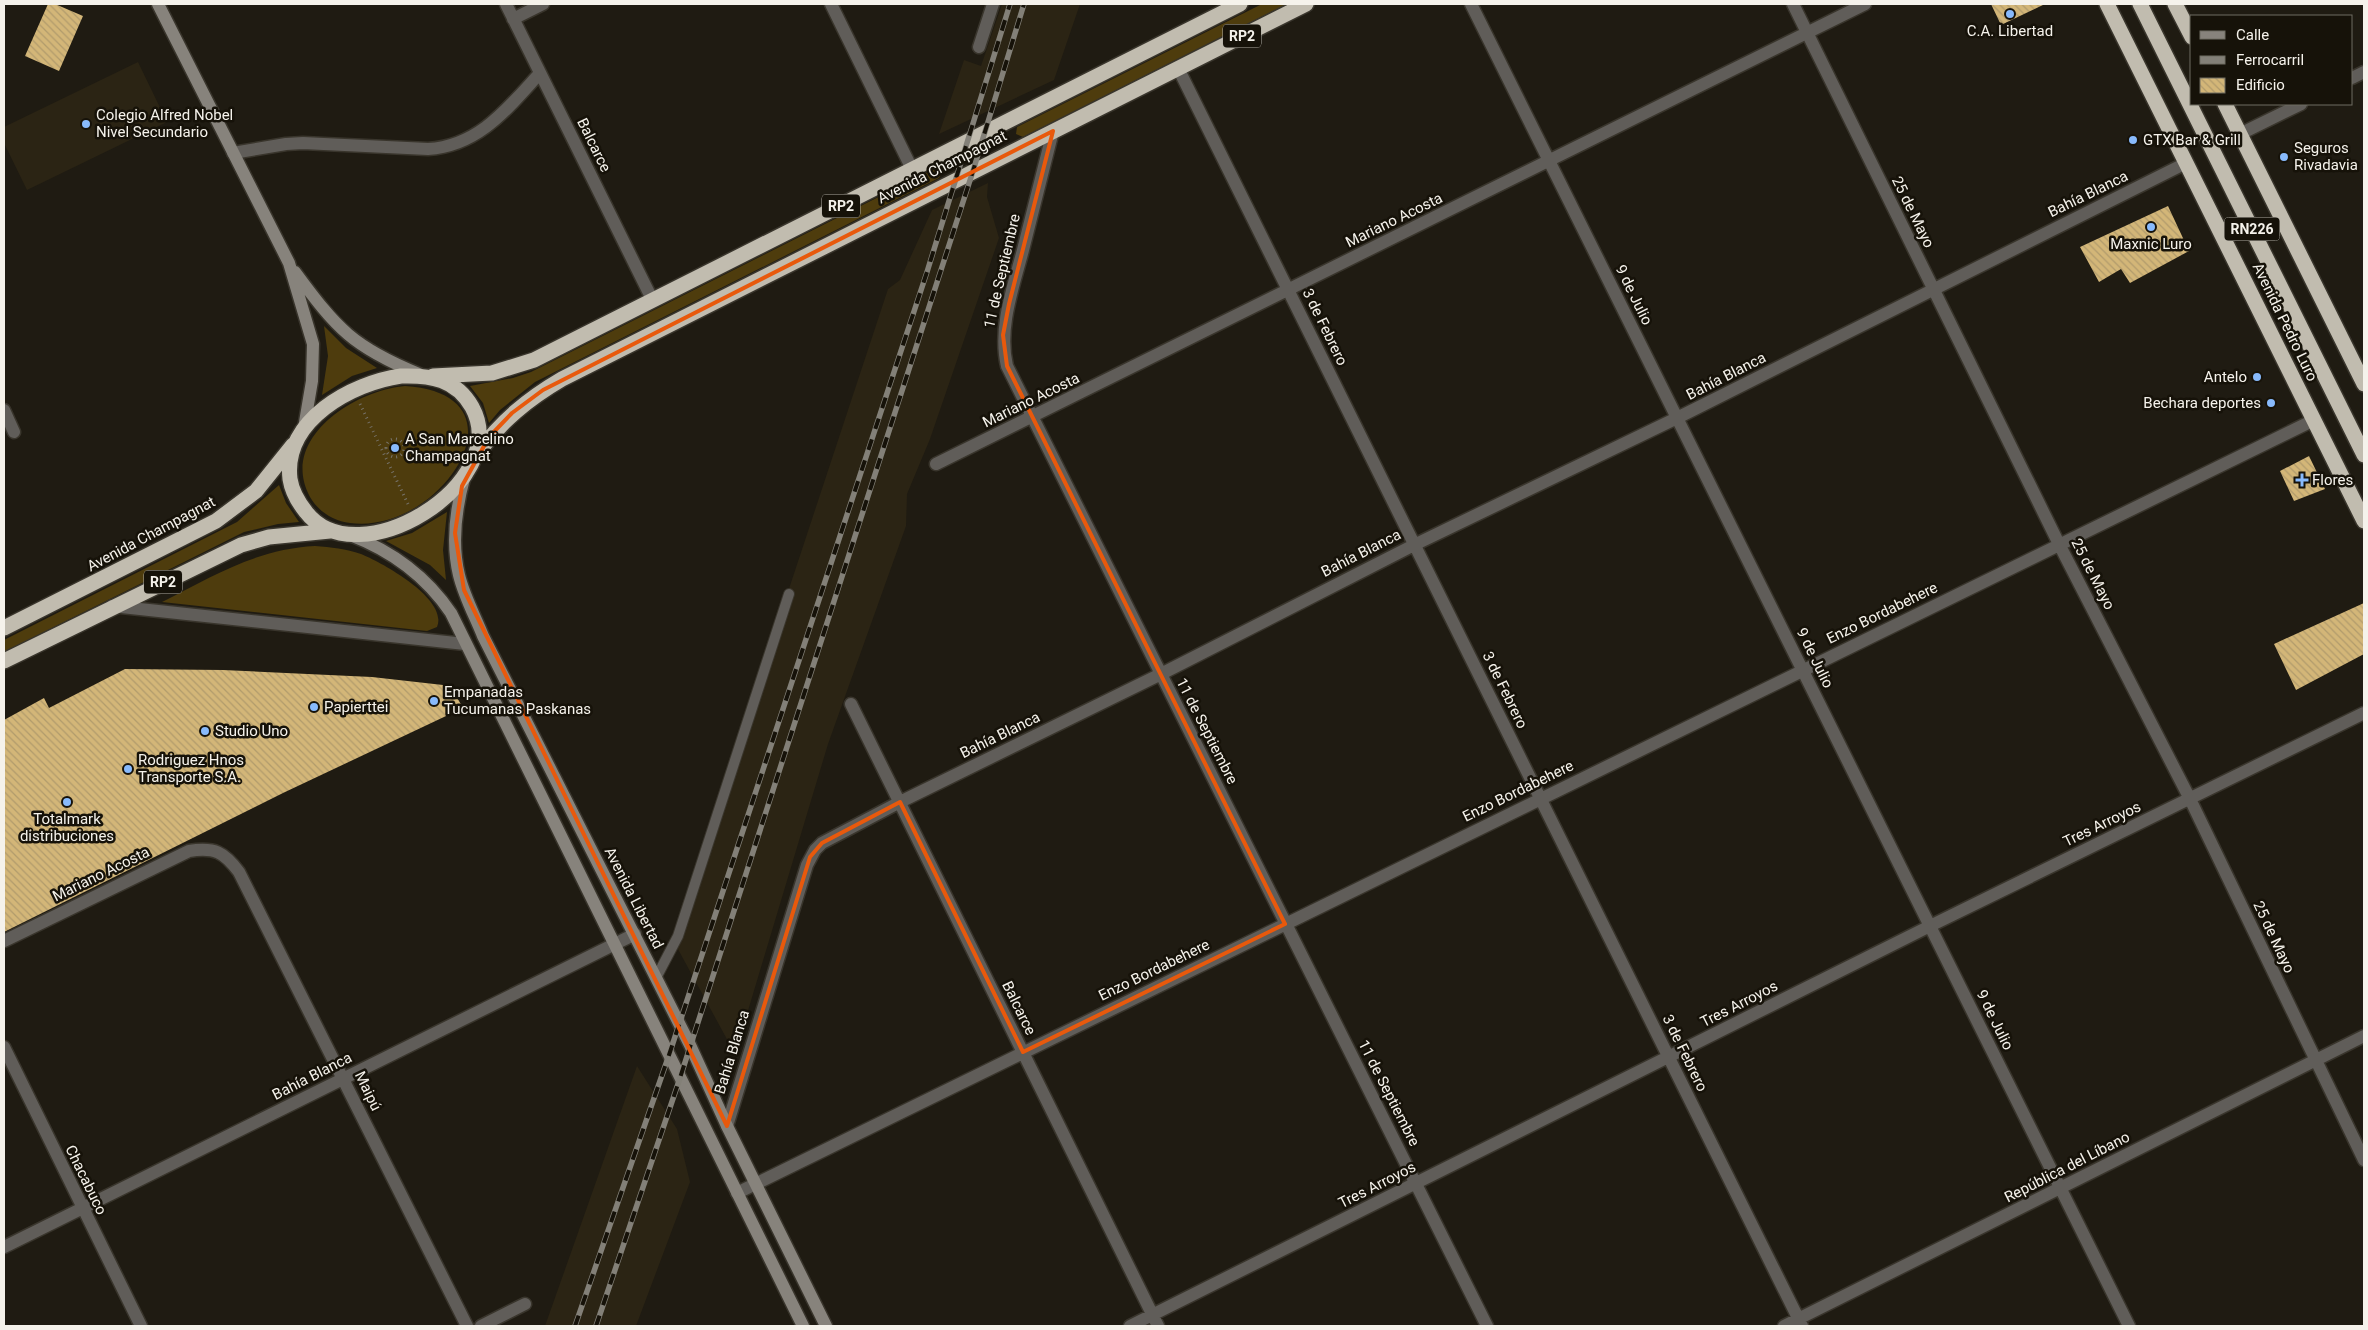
<svg xmlns="http://www.w3.org/2000/svg" width="2368" height="1330" font-family="Roboto,sans-serif">
  <style>
    .built { fill: #2b2414 }
    .grass { fill: #4e3c0d }
    .building { fill: url(#building-back-hatch) }
    .lines { fill: none; stroke-linecap: round; stroke-linejoin: round }
    .lane-casing { stroke: #39352c; stroke-width: 12 }
    .street-casing { stroke: #39352c; stroke-width: 15 }
    .secondary-casing { stroke: #39352c; stroke-width: 15 }
    .highway-casing { stroke: #39352c; stroke-width: 18 }
    .path { stroke: #77736b; stroke-width: 3; stroke-dasharray: 1 4; stroke-linecap: butt }
    .lane { stroke: #605d59; stroke-width: 10 }
    .street { stroke: #605d59; stroke-width: 12 }
    .secondary { stroke: #87837c; stroke-width: 12 }
    .highway { stroke: #c1bcaf; stroke-width: 15 }
    .rail-casing { stroke: #838078; stroke-width: 5.5 }
    .rail { stroke: #161209; stroke-width: 4; stroke-dasharray: 11; stroke-linecap: butt }
    .marked { fill: none; stroke: #e8590c; stroke-width: 4; stroke-linejoin: round }
    .poi-dot { fill: #88bafc; stroke: #161209; stroke-width: 2 }
    .labels { text-anchor: middle; stroke-width: 5; stroke-linejoin: round; paint-order: stroke }
    .shield { fill: #161209; stroke: #b2afa7; stroke-width: 1 }
    .shield-label { font-size: 14px; font-weight: bold; fill: #f5f2eb }
    .poi-label { font-size: 15px; fill: #f5f2eb; stroke: #161209; text-anchor: start }
    .street-label { font-size: 15px; fill: #f5f2eb; stroke: #161209 }
  </style>
  <defs>
    <pattern id="building-back-hatch" width="6" height="6" patternUnits="userSpaceOnUse" patternTransform="scale(1.25)"><rect width="6" height="6" fill="#d3b678"/><path d="M-1 5l2 2M0 0l6 6M5-1l2 2" fill="none" stroke="#b19b6c"/></pattern>
  </defs>
  <rect width="100%" height="100%" fill="#1f1b12"/>
  <path class="built" d="M 1002,4 L 1080,4 L 1054,80 L 939,134 L 964,60 L 981,66 Z
    M 138,62 L 167,122 L 27,190 L 4,143 L 4,127 Z
    M 988,183 L 987,197 L 999,238 L 930,439 L 907,494 L 906,526 L 828,744 L 735,1054 L 673,940 L 888,289 L 900,280 L 932,210 Z
    M 637,1066 L 677,1129 L 690,1182 L 636,1326 L 545,1326 Z"/>
  <path class="grass" d="M 1262,4 L 1287,4 L 1023,137 L 1016,134 L 1017,127 Z
    M 934,169 L 941,174 L 939,178 L 535,382 L 500,410 L 489,423 L 483,403 L 470,386 L 513,378 L 531,372 Z
    M 324,326 L 346,348 L 377,368 L 352,376 L 322,395 L 328,356 Z
    M 405,386 C 533,394 441,535 350,523 C 333,521 318,511 310,497 C 278,438 356,390 405,386 Z
    M 279,485 L 286,503 L 299,522 L 278,524 L 244,532 L 4,652 L 4,640 L 237,522 Z
    M 447,512 L 443,550 L 446,580 L 430,565 L 386,541 L 412,533 Z
    M 315,546 C 331,547 346,549 361,554 C 381,562 449,599 437,627 L 427,631 L 162,602 C 213,576 257,549 315,546 Z"/>
  <path class="building" d="M 48,4 L 55,4 L 83,16 L 59,71 L 25,56 Z
    M 1991,4 L 2045,4 L 2001,25 Z
    M 2168,206 L 2189,251 L 2130,283 L 2121,269 L 2099,282 L 2080,247 Z
    M 2309,456 L 2325,489 L 2294,501 L 2280,471 Z
    M 2364,603 L 2364,654 L 2296,690 L 2274,644 Z
    M 125,669 L 223,670 L 372,677 L 443,685 L 455,694 L 463,708 L 283,793 L 4,932 L 4,720 L 44,698 L 49,708 Z"/>
  <g class="lines">
    <defs>
      <path id="lane" d="M 656,978 L 678,936 L 789,594"/>
      <path id="street" d="M 506,4 L 653,301
        M 831,4 L 912,169
        M 1471,4 L 2129,1326
        M 1793,4 L 2059,544 L 2190,799 L 2364,1160
        M 513,19 L 543,4
        M 979,47 L 993,4
        M 1178,68 L 1802,1326
        M 2352,78 L 2364,72
        M 1053,131 C 1043,171 1033,211 1023,250 C 1013,288 998,328 1007,366 L 1487,1326
        M 2240,134 L 2301,104
        M 233,153 L 286,144 L 303,143 L 428,149 C 479,146 508,108 540,73
        M 4,410 L 14,432
        M 936,464 L 1865,4
        M 112,606 L 465,644
        M 851,704 L 1158,1326
        M 4,941 L 189,851 C 215,847 224,852 239,872 L 467,1326
        M 4,1047 L 141,1326
        M 727,1126 L 807,865 L 815,850 L 822,843 L 900,802 L 1161,674 L 1414,545 L 1677,418 L 2186,163
        M 737,1193 L 2314,420
        M 4,1247 L 635,934
        M 481,1326 L 525,1304
        M 1130,1326 L 1930,926 L 2364,713
        M 1784,1326 L 2364,1036"/>
      <path id="secondary" d="M 158,4 L 289,263 L 313,344 L 312,381 L 304,428
        M 295,272 C 337,329 353,347 419,374
        M 465,475 C 456,507 451,542 459,575 C 464,596 475,616 483,636 L 690,1045 L 727,1126 L 826,1326
        M 350,535 C 392,551 426,576 451,613 L 803,1326"/>
      <path id="highway" d="M 2107,4 L 2364,521
        M 2140,4 L 2364,455
        M 2175,4 L 2192,37
        M 2225,104 L 2364,384
        M 401,376 C 431,375 456,379 472,407 C 514,483 357,579 306,512 C 298,502 292,492 290,479 C 283,420 352,383 401,376 Z
        M 433,376 L 492,373 L 534,360 L 1240,4
        M 478,453 C 501,421 528,399 562,379 L 1306,4
        M 4,628 L 216,521 L 256,491 L 293,445
        M 4,661 L 241,545 L 269,537 L 330,531"/>
    </defs>
    <use href="#lane" class="lane-casing"/>
    <use href="#street" class="street-casing"/>
    <use href="#secondary" class="secondary-casing"/>
    <use href="#highway" class="highway-casing"/>
    <path class="path" d="M 360,404 L 408,504
      M386 448a9 9 0 1 1 18 0a9 9 0 1 1-18 0Z"/>
    <use href="#lane" class="lane"/>
    <use href="#street" class="street"/>
    <use href="#secondary" class="secondary"/>
    <use href="#highway" class="highway"/>
    <defs>
      <path id="rail" d="M 575,1326 L 669,1055 L 927,272 L 1010,4
        M 596,1326 L 680,1078 L 973,171 L 1024,4"/>
    </defs>
    <use href="#rail" class="rail-casing"/>
    <use href="#rail" class="rail"/>
  </g>
  <path class="marked" d="M 1053,131 L 1009,304 L 1003,335 L 1007,366 L 1285,924 L 1023,1052 L 900,802 L 822,843 L 810,857 L 727,1126 L 464,590 L 455,533 L 462,486 L 489,437 L 512,413 L 543,390 Z"/>
  <g class="poi-dot">
    <circle cx="2010" cy="14" r="5"/>
    <circle cx="86" cy="124" r="5"/>
    <circle cx="2133" cy="140" r="5"/>
    <circle cx="2284" cy="157" r="5"/>
    <circle cx="2151" cy="227" r="5"/>
    <circle cx="2257" cy="377" r="5"/>
    <circle cx="2271" cy="403" r="5"/>
    <circle cx="395" cy="448" r="5"/>
    <path d="M2299.5 472.5h5v5h5v5h-5v5h-5v-5h-5v-5h5z"/>
    <circle cx="434" cy="701" r="5"/>
    <circle cx="314" cy="707" r="5"/>
    <circle cx="205" cy="731" r="5"/>
    <circle cx="128" cy="769" r="5"/>
    <circle cx="67" cy="802" r="5"/>
  </g>
  <g class="labels">
    <g class="shield">
      <rect x="1223" y="24.5" width="38" height="23" rx="4"/>
      <rect x="822" y="194.5" width="38" height="23" rx="4"/>
      <rect x="2224.5" y="217.5" width="55" height="23" rx="4"/>
      <rect x="144" y="570.5" width="38" height="23" rx="4"/>
    </g>
    <g class="shield-label">
      <text x="1242" y="41">RP2</text>
      <text x="841" y="211">RP2</text>
      <text x="2252" y="234">RN226</text>
      <text x="163" y="587">RP2</text>
    </g>
    <g class="poi-label">
      <text x="2010" y="36" text-anchor="middle">C.A. Libertad</text>
      <text x="96" y="120">Colegio Alfred Nobel<tspan x="96" dy="17">Nivel Secundario</tspan></text>
      <text x="2143" y="145">GTX Bar &amp; Grill</text>
      <text x="2294" y="153">Seguros<tspan x="2294" dy="17">Rivadavia</tspan></text>
      <text x="2151" y="249" text-anchor="middle">Maxnic Luro</text>
      <text x="2247" y="382" text-anchor="end">Antelo</text>
      <text x="2261" y="408" text-anchor="end">Bechara deportes</text>
      <text x="405" y="444">A San Marcelino<tspan x="405" dy="17">Champagnat</tspan></text>
      <text x="2312" y="485">Flores</text>
      <text x="444" y="697">Empanadas<tspan x="444" dy="17">Tucumanas Paskanas</tspan></text>
      <text x="324" y="712">Papierttei</text>
      <text x="215" y="736">Studio Uno</text>
      <text x="138" y="765">Rodriguez Hnos<tspan x="138" dy="17">Transporte S.A.</tspan></text>
      <text x="67" y="824" text-anchor="middle">Totalmark<tspan x="67" dy="17">distribuciones</tspan></text>
    </g>
    <g class="street-label">
      <text transform="translate(594 145) rotate(64)" y="5">Balcarce</text>
      <text transform="translate(942 167) rotate(-27)" y="5">Avenida Champagnat</text>
      <text transform="translate(2088 194) rotate(-26)" y="5">Bahía Blanca</text>
      <text transform="translate(1913 212) rotate(64)" y="5">25 de Mayo</text>
      <text transform="translate(1394 220) rotate(-26)" y="5">Mariano Acosta</text>
      <text transform="translate(1002 271) rotate(-77)" y="5">11 de Septiembre</text>
      <text transform="translate(1634 295) rotate(64)" y="5">9 de Julio</text>
      <text transform="translate(2285 322) rotate(64)" y="5">Avenida Pedro Luro</text>
      <text transform="translate(1325 327) rotate(64)" y="5">3 de Febrero</text>
      <text transform="translate(1726 376) rotate(-27)" y="5">Bahía Blanca</text>
      <text transform="translate(1031 400) rotate(-26)" y="5">Mariano Acosta</text>
      <text transform="translate(151 534) rotate(-28)" y="5">Avenida Champagnat</text>
      <text transform="translate(1361 553) rotate(-27)" y="5">Bahía Blanca</text>
      <text transform="translate(2093 574) rotate(63)" y="5">25 de Mayo</text>
      <text transform="translate(1882 613) rotate(-26)" y="5">Enzo Bordabehere</text>
      <text transform="translate(1815 658) rotate(64)" y="5">9 de Julio</text>
      <text transform="translate(1505 690) rotate(64)" y="5">3 de Febrero</text>
      <text transform="translate(1207 731) rotate(63)" y="5">11 de Septiembre</text>
      <text transform="translate(1000 735) rotate(-26)" y="5">Bahía Blanca</text>
      <text transform="translate(1518 791) rotate(-26)" y="5">Enzo Bordabehere</text>
      <text transform="translate(2102 824) rotate(-26)" y="5">Tres Arroyos</text>
      <text transform="translate(101 874) rotate(-26)" y="5">Mariano Acosta</text>
      <text transform="translate(634 898) rotate(63)" y="5">Avenida Libertad</text>
      <text transform="translate(2274 937) rotate(65)" y="5">25 de Mayo</text>
      <text transform="translate(1154 970) rotate(-26)" y="5">Enzo Bordabehere</text>
      <text transform="translate(1739 1004) rotate(-27)" y="5">Tres Arroyos</text>
      <text transform="translate(1019 1008) rotate(64)" y="5">Balcarce</text>
      <text transform="translate(1995 1020) rotate(64)" y="5">9 de Julio</text>
      <text transform="translate(732 1052) rotate(-73)" y="5">Bahía Blanca</text>
      <text transform="translate(1685 1053) rotate(64)" y="5">3 de Febrero</text>
      <text transform="translate(312 1076) rotate(-27)" y="5">Bahía Blanca</text>
      <text transform="translate(368 1091) rotate(64)" y="5">Maipú</text>
      <text transform="translate(1389 1093) rotate(63)" y="5">11 de Septiembre</text>
      <text transform="translate(2067 1167) rotate(-27)" y="5">República del Líbano</text>
      <text transform="translate(86 1180) rotate(64)" y="5">Chacabuco</text>
      <text transform="translate(1377 1185) rotate(-27)" y="5">Tres Arroyos</text>
    </g>
  </g>
  <rect width="2368" height="1330" fill="none" stroke="#f5f2eb" stroke-width="10"/>
  <rect x="2190" y="15" width="162" height="90" fill="#161209" stroke="#6f6c63"/>
  <rect x="2200" y="31" width="25" height="8" fill="#87837c" stroke="#6f6c63"/>
  <text x="2236" y="40" font-size="15" fill="#f5f2eb">Calle</text>
  <rect x="2200" y="56" width="25" height="8" fill="#838078" stroke="#6f6c63"/>
  <text x="2236" y="65" font-size="15" fill="#f5f2eb">Ferrocarril</text>
  <rect x="2200" y="78" width="25" height="15" fill="url(#building-back-hatch)" stroke="#6f6c63"/>
  <text x="2236" y="90" font-size="15" fill="#f5f2eb">Edificio</text>
</svg>
